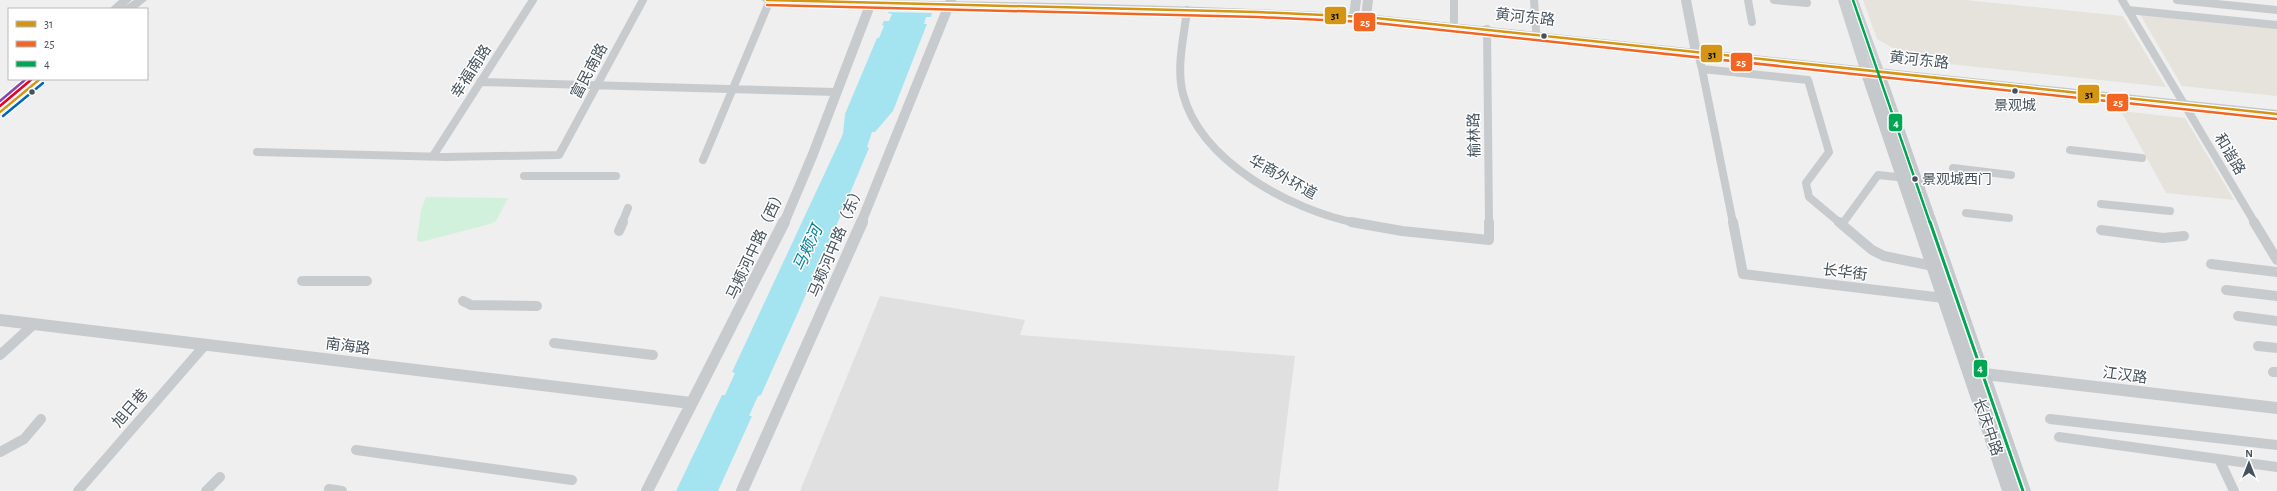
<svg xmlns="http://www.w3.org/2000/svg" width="2277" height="491" font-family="'Alegreya Sans','Noto Sans SC',sans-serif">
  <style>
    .commercial { fill: #e5e3dc }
    .education { fill: #e1e0e1 }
    .green { fill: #d2f1dc }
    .water { fill: #a4e4f1 }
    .pier { fill: #f0efef }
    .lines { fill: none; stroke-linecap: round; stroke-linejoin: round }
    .minor-far1 { stroke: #c8cbce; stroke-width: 8 }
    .minor { stroke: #c8cbce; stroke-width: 10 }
    .tertiary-far1 { stroke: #c8cbce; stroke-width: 10 }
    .tertiary { stroke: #c8cbce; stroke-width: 12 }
    .secondary { fill: #cacdd0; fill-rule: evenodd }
    .primary { fill: #c5c9cc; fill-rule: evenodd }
    .bus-1-casing { stroke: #fff; stroke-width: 5 }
    .bus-2-casing { stroke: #fff; stroke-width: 5 }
    .bus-3-far1-casing { stroke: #fff; stroke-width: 5 }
    .bus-3-casing { stroke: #fff; stroke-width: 6 }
    .bus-4-casing { stroke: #fff; stroke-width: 5 }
    .bus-5-casing { stroke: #fff; stroke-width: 5 }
    .bus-6-casing { stroke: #fff; stroke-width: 5 }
    .bus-1 { stroke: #d39513; stroke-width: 2.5 }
    .bus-2 { stroke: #f26522; stroke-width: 2.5 }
    .bus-3-far1 { stroke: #00a651; stroke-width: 2.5 }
    .bus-3 { stroke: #00a651; stroke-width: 3 }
    .bus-4 { stroke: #0065bd; stroke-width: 2.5 }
    .bus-5 { stroke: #e4002b; stroke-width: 2.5 }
    .bus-6 { stroke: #8e44ad; stroke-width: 2.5 }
    .bus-dot { fill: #45525d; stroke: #fff; stroke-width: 1.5 }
    .labels { text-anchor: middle; stroke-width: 3; stroke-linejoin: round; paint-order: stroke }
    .bus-label { font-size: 14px; fill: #45525d; stroke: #fff }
    .street-label { font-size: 15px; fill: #45525d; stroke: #fff }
    .water-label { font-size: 16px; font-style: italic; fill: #04809b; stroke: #fff }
    .line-badge { stroke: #fff; stroke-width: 1.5 }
    .badge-label { font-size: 11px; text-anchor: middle; font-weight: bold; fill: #fff }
    .pale-badge-label { font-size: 11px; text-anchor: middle; font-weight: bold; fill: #111 }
  </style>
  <rect width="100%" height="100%" fill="#f0efef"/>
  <path class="commercial" d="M 1863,0 L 1966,0 L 2123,16 L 2166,87 L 1930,62 L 1910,58 L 1877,39 Z
    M 2138,11 L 2277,24 L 2277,96 L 2182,86 Z
    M 2121,111 L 2185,118 L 2234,200 L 2166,193 Z"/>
  <path class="education" d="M 880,296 L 1025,320 L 1020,335 L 1295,356 L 1278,491 L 800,491 Z"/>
  <path class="green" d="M 426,197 L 508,198 L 496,221 L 490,224 L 421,242 L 417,241 L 417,238 L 421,210 Z"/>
  <path class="water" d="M 892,0 L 935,0 L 931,17 L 926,17 L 924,24 L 927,24 L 893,111 L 875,132 L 872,132 L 867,147 L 869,148 L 826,250 L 761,395 L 758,396 L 749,416 L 752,416 L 718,491 L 676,491 L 722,395 L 725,395 L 735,373 L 732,372 L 843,134 L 845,114 L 877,38 L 879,38 L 884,26 L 882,25 L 884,21 L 889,21 L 892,14 L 888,13 Z"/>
  <path class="pier" d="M 890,0 L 937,0 L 934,13 L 886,12 Z"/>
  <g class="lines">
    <path class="minor-far1" d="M 1454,0 L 1454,21
      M 1534,0 L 1536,30
      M 1748,0 L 1752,22
      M 1774,0 L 1807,3
      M 2122,0 L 2255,223
      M 2177,0 L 2277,10
      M 1187,10 C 1184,37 1176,67 1183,94 C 1201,162 1291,210 1356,223
      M 2128,10 L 2277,25
      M 1487,29 L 1489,223
      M 1699,57 L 1702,69 L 1808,80 L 1829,152 L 1806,183 L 1809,197 L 1840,223
      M 1702,69 L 1733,223
      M 480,82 L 836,92
      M 2070,150 L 2142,158
      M 257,152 L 446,157 L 559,155 L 643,0
      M 433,156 L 533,0
      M 703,160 L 770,0
      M 1953,168 L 2011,175
      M 524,176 L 616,176
      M 2101,204 L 2170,211
      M 1966,213 L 2009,218
      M 622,223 L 628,208
      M 1843,223 L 1878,175 L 1907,178"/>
    <path class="minor" d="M 1351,222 L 1402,231 L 1489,240 L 1489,222
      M 1733,222 L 1743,274 L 1944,298
      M 1839,222 L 1872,250 L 1884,256 L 1933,266
      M 2254,222 L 2277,260
      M 2101,230 L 2163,238 L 2184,236
      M 619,231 L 623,222
      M 2211,264 L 2277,272
      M 302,281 L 367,281
      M 2226,290 L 2277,296
      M 463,301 L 471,305 L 537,306
      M 2238,316 L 2277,321
      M 554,343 L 653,355
      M 2258,346 L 2277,348
      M 0,355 L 34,324
      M 2273,372 L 2277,372
      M 2050,419 L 2277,445
      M 2059,437 L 2277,467
      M 356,450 L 572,480
      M 0,452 L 24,439 L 41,419
      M 2219,459 L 2234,491
      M 329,489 L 342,491
      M 78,491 L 205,345
      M 206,491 L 220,477"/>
    <path class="tertiary-far1" d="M 1686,0 L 1695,47
      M 1354,16 L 1356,0
      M 1366,17 L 1368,0
      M 784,223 L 813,154 L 872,0
      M 861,223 L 951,0"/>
    <path class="tertiary" d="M 0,320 L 691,403
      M 1976,373 L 2277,408
      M 647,491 L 784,222
      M 742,491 L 862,222"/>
    <path class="secondary" d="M 1838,0 L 1858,0 L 1884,71 L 1882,73 L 1874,73 L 1872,71 L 1862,42 L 1872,70 L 1866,74 L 1860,70 Z"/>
    <path class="primary" d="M 119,0 L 132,0 L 125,6 L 134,0 L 147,0 L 136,9 L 123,9 L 125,7 L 122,9 L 109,9 Z
      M 761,0 C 963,0 1165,4 1366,14 L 2277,110 L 2277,118 L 1886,76 L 2031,491 L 2002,491 L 1861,74 L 1366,20 L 1257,15 L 767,3 Z
      M 32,79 L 46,79 L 4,115 L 0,116 L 0,105 Z"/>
    <defs>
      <path id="bus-1" d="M 767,0 L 1257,12 L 1366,17 L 2277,114
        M 0,112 L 40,79"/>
      <path id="bus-2" d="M 767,5 L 1257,17 L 1366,22 L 2276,119"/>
      <path id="bus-3-far1" d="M 1853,0 L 1930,223"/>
      <path id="bus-3" d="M 1930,222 L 2023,491"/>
      <path id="bus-4" d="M 3,116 L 43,83"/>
      <path id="bus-5" d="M 0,106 L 32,79"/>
      <path id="bus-6" d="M 0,101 L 26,79"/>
    </defs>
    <use href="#bus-1" class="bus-1-casing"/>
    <use href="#bus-2" class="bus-2-casing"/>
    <use href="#bus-3-far1" class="bus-3-far1-casing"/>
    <use href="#bus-3" class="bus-3-casing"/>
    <use href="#bus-4" class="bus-4-casing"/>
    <use href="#bus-5" class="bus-5-casing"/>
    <use href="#bus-6" class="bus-6-casing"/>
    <use href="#bus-1" class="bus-1"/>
    <use href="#bus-2" class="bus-2"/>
    <use href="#bus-3-far1" class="bus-3-far1"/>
    <use href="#bus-3" class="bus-3"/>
    <use href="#bus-4" class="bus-4"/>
    <use href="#bus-5" class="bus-5"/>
    <use href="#bus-6" class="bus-6"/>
  </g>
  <g class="bus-dot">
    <circle cx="1544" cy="36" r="3.5"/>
    <circle cx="2015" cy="91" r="3.5"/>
    <circle cx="32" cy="92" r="3.5"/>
    <circle cx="1915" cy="179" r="3.5"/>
  </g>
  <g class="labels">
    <g class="bus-label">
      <text x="2015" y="110">景观城</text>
      <text x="1922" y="184" text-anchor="start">景观城西门</text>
    </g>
    <g class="street-label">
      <text transform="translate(1525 17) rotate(6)" y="5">黄河东路</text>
      <text transform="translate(1919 60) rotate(6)" y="5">黄河东路</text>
      <text transform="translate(471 71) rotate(-57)" y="5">幸福南路</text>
      <text transform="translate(589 71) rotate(-62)" y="5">富民南路</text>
      <text transform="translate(1474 135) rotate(-91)" y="5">榆林路</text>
      <text transform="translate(2230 154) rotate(59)" y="5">和谐路</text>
      <text transform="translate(1283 177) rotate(29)" y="5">华商外环道</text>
      <text transform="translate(836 241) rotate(-67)" y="5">马颊河中路（东）</text>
      <text transform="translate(756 244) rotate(-65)" y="5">马颊河中路（西）</text>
      <text transform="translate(1845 272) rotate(7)" y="5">长华街</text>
      <text transform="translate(348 346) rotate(7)" y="5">南海路</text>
      <text transform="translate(2125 375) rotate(7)" y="5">江汉路</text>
      <text transform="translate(130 408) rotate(-49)" y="5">旭日巷</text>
      <text transform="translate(1988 427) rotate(71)" y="5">长庆中路</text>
    </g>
    <g class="water-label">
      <text transform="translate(807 248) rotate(-65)" y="6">马颊河</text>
    </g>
  </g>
  <g class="line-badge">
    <rect x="1324" y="6" width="23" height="19" rx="4" fill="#d39513"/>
    <rect x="1353" y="12" width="23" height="20" rx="4" fill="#f26522"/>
    <rect x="1700" y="44" width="23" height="19" rx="4" fill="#d39513"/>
    <rect x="1730" y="52" width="23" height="20" rx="4" fill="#f26522"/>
    <rect x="2077" y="84" width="23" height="20" rx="4" fill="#d39513"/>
    <rect x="2106" y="93" width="23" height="19" rx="4" fill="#f26522"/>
    <rect x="1888" y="113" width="15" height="19" rx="4" fill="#00a651"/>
    <rect x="1973" y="359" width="15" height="19" rx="4" fill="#00a651"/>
  </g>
  <g class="badge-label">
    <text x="1365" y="26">25</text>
    <text x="1741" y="66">25</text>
    <text x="2118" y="106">25</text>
    <text x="1896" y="127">4</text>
    <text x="1980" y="372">4</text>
  </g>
  <g class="pale-badge-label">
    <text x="1335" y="19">31</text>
    <text x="1712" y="58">31</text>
    <text x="2089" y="98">31</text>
  </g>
  <rect x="8" y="8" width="140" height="72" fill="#ffffff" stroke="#b5babe"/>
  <rect x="16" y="21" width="20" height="6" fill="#d39513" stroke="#b5babe"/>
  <text x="44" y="28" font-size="12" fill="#45525d">31</text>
  <rect x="16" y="41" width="20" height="6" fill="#f26522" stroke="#b5babe"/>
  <text x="44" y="48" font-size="12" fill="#45525d">25</text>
  <rect x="16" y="61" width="20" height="6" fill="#00a651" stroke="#b5babe"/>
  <text x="44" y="68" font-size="12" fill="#45525d">4</text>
  <g transform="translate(2249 463)" stroke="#ffffff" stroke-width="3" paint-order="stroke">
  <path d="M0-3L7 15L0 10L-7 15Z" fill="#45525d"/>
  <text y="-6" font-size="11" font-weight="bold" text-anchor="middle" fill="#45525d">N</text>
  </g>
</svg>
